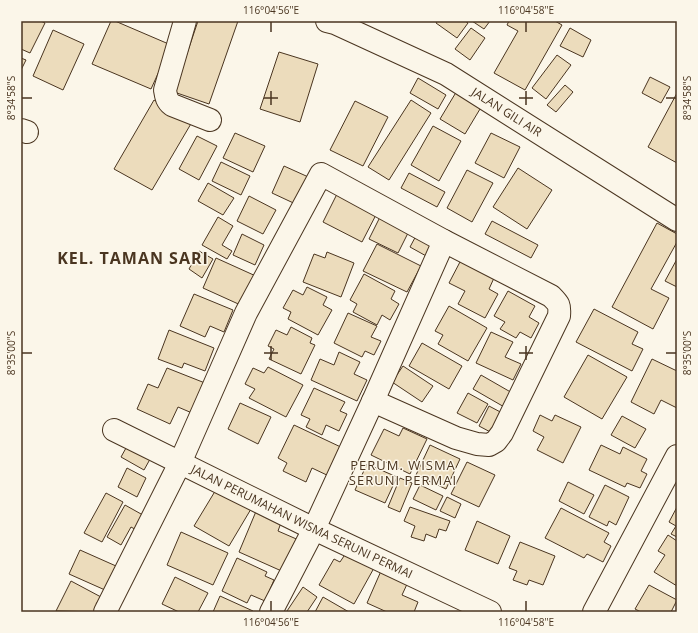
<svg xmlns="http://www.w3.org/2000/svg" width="698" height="633" font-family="'Open Sans',sans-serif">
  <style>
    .building { fill: #ecdcbc; stroke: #4a3520 }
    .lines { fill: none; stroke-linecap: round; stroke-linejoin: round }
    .minor-casing { stroke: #4a3520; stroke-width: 24 }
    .minor { stroke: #fbf6e9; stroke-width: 22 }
    .ticks { fill: none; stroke: #4a3520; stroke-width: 1.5 }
    .labels { text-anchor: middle; stroke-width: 3; stroke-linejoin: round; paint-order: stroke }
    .street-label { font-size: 12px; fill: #4a3520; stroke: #fbf6e9 }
    .neighbourhood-label { font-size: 13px; letter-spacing: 1px; fill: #4a3520; stroke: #fbf6e9 }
    .district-label { font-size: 16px; font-weight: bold; letter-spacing: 1px; fill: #4a3520; stroke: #fbf6e9 }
    .neatline { fill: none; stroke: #4a3520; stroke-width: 1.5 }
    .ticks-label { font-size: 10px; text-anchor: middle; fill: #4a3520 }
  </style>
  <rect width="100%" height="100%" fill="#fbf6e9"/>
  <path class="building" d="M 21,21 L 41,21 L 45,23 L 30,53 L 21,49 Z
    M 111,21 L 115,21 L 171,45 L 151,89 L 92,64 Z
    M 198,21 L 238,21 L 209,104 L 174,92 Z
    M 437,21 L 465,21 L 468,23 L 457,38 L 436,23 Z
    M 472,21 L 490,21 L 484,29 Z
    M 509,21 L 555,21 L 562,25 L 525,90 L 494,73 L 518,31 L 507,25 Z
    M 471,28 L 485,38 L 470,60 L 455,49 Z
    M 570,28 L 591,40 L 583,57 L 560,46 Z
    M 53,30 L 84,44 L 63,90 L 33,76 Z
    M 279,52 L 318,64 L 300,122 L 260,109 Z
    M 557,55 L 571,65 L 546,99 L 532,88 Z
    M 21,58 L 26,60 L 21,70 Z
    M 650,77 L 670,87 L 661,103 L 642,93 Z
    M 418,78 L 446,95 L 438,109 L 410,93 Z
    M 565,85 L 573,92 L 556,112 L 547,105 Z
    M 458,89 L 483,104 L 465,134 L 440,119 Z
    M 677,93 L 677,163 L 648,147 Z
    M 154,100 L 192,122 L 152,190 L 114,169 Z
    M 411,100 L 431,113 L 389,180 L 368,167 Z
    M 355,101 L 388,117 L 363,166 L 330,150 Z
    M 433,126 L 461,141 L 439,181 L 411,165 Z
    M 235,133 L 265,146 L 253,172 L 223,158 Z
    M 491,133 L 520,147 L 504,178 L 475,163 Z
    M 197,136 L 217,146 L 199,180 L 179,169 Z
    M 221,162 L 250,176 L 241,195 L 212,181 Z
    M 284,166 L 315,180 L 302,207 L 272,193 Z
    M 518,168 L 552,190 L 527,229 L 493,207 Z
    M 467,170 L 493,183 L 472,222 L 447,208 Z
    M 409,173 L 445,192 L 437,207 L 401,188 Z
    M 208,183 L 234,198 L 223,215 L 198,201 Z
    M 340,188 L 379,209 L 362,242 L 323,222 Z
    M 249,196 L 276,210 L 263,234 L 237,221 Z
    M 383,211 L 412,225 L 398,253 L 369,239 Z
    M 218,217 L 233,226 L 222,245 L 232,251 L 227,259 L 202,245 Z
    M 492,221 L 538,245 L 531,258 L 485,234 Z
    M 657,223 L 677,234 L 677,242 L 651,289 L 669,298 L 653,329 L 612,307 Z
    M 418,232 L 435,242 L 428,257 L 410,247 Z
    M 242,234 L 264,245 L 255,265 L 233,255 Z
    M 377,244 L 421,266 L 407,292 L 363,271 Z
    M 199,251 L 213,259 L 202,278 L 189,269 Z
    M 327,252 L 354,263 L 341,297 L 303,282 L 314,254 L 325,258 Z
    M 216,258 L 258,277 L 245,307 L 203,288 Z
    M 677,259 L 677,287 L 665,281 Z
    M 461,260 L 494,278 L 489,289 L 498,294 L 485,318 L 458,304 L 465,291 L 449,283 Z
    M 364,274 L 395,291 L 391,299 L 399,304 L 390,320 L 382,315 L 377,325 L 353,312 L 357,304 L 350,300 Z
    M 307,287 L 327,297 L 323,305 L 332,310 L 318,335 L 288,319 L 291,312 L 283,308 L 293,290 L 303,295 Z
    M 508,291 L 535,306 L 529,317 L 539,323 L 531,338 L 520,332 L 516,338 L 500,329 L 505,322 L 494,316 Z
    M 194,294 L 233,310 L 224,332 L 210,326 L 205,337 L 180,326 Z
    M 449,306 L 487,328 L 468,361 L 438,344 L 443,335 L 435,331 Z
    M 594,309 L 638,332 L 632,344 L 643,349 L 632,371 L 576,342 Z
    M 348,313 L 377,326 L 371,337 L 381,341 L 374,355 L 365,351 L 362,357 L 334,343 Z
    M 291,327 L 312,338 L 310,343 L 315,345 L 301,374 L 269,359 L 274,349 L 268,346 L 276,330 L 287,335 Z
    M 169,330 L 214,348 L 205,371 L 184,363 L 182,368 L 158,359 Z
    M 491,332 L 513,342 L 505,357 L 521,364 L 513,380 L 476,363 Z
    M 422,343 L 462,366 L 449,389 L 409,366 Z
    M 339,352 L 360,362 L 354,374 L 367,380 L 357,401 L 311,380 L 320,359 L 334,365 Z
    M 588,355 L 627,377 L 602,419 L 564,397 Z
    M 652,359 L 677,371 L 677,408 L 661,400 L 654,414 L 631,402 Z
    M 403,366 L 433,386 L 422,402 L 392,382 Z
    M 268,367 L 303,385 L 286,417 L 249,398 L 255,389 L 245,384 L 253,368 L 264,373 Z
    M 167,368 L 205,383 L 192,413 L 178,407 L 170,424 L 137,409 L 148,384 L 158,388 Z
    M 481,375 L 514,394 L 506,408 L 473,389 Z
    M 314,388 L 345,402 L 340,411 L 347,414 L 339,431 L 326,425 L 322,435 L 306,427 L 310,419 L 301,415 Z
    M 468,393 L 488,404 L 477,423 L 457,413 Z
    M 240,403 L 271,417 L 258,444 L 228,429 Z
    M 489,406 L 506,415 L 496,435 L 479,426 Z
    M 540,415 L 552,421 L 555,415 L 581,427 L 563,463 L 537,450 L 544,437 L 533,431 Z
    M 622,416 L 646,429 L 635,448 L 611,435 Z
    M 294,425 L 345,449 L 331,477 L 312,468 L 306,482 L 283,471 L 287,463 L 278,458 Z
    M 403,428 L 427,439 L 410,474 L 371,455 L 384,429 L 399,436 Z
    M 131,439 L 154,452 L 144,470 L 121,457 Z
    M 430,445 L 460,459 L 446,489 L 416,475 Z
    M 601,445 L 620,454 L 623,447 L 647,459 L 641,471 L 647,474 L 640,488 L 627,483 L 625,487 L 589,470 Z
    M 467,462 L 495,475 L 479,507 L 451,494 Z
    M 367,464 L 397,477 L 385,503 L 355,490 Z
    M 127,468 L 146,478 L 137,497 L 118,487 Z
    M 400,478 L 412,483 L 400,512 L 388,507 Z
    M 568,482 L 594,495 L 584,514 L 559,501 Z
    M 420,485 L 443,496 L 436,510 L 413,499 Z
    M 605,485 L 629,497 L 616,525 L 609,521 L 607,526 L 589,517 Z
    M 217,488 L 251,509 L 229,546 L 194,526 Z
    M 106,493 L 123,502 L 102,542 L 84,533 Z
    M 447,497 L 461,504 L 455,518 L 440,511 Z
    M 125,505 L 150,519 L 142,533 L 131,527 L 121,545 L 107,537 Z
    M 410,507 L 450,521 L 446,531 L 439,529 L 436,538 L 426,534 L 424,541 L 411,537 L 415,526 L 404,521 Z
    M 677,507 L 677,537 L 671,534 L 676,526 L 669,522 Z
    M 561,508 L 609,533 L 604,542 L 611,546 L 603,562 L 587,554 L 584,558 L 545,538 Z
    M 257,509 L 282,520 L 278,531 L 301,541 L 286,573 L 239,552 Z
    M 477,521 L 510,536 L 498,564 L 465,550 Z
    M 181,532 L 228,553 L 213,585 L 167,565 Z
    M 668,535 L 677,541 L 677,586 L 654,572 L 665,555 L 658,551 Z
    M 520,542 L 555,556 L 543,585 L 529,580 L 527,585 L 513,580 L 517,571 L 509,568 Z
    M 80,550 L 116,566 L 105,590 L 69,574 Z
    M 346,553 L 374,568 L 354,604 L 319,585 L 334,559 L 340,562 Z
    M 237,558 L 267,572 L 265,576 L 274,580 L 265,601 L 251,595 L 247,603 L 222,591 Z
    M 381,571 L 408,582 L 402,595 L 418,602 L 414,612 L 387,612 L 367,603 Z
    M 175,577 L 208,593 L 198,612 L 179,612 L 162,604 Z
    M 71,581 L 101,597 L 96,604 L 104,609 L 102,612 L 56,611 Z
    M 649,585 L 677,600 L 671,612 L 641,612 L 635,609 Z
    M 303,587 L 317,597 L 307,612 L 288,612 L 287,611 Z
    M 220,596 L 253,611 L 252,612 L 213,612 Z
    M 323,597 L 349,612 L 315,612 Z"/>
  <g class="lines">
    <defs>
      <g id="minor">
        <path d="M 185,21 L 165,90 C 166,97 167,101 172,105 L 210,120"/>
        <path id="s1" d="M 327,21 L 335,23 L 446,74 L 677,220"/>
        <path d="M 21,130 L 27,132"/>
        <path id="s2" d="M 114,430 L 314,529 L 490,612"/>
        <path d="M 105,612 L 180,463 L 246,313 L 321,174 L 444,241 L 551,296 C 559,304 560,305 559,316 L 502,433 L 496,441 L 489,445 L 477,444 L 456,438 L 373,401"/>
        <path d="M 271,612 L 314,529 L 373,401 L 444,241"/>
        <path d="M 594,612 L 677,456"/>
      </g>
    </defs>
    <use href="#minor" class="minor-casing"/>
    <use href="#minor" class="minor"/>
  </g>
  <path class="ticks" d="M 271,22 L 271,32M 526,22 L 526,32M 271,91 L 271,105M 526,91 L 526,105M 22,98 L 32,98M 264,98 L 278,98M 519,98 L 533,98M 666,98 L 676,98M 271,346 L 271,360M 526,346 L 526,360M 22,353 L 32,353M 264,353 L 278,353M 519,353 L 533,353M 666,353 L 676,353M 271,601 L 271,611M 526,601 L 526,611"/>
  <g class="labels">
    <g class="street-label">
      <text dy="4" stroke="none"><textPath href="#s1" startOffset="202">JALAN GILI AIR</textPath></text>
      <text dy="4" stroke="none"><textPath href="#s2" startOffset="209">JALAN PERUMAHAN WISMA SERUNI PERMAI</textPath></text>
    </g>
    <g class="neighbourhood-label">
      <text x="403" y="470">PERUM. WISMA<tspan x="403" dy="15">SERUNI PERMAI</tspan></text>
    </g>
    <g class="district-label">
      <text x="133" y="264">KEL. TAMAN SARI</text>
    </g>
  </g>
  <rect width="698" height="633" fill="none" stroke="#fbf6e9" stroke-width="44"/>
  <rect x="22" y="22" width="654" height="589" class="neatline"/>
  <g class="ticks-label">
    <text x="271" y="14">116°04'56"E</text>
    <text x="526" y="14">116°04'58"E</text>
    <text transform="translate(11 98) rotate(-90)" y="4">8°34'58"S</text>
    <text transform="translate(687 98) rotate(-90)" y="4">8°34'58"S</text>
    <text transform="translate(11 353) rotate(-90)" y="4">8°35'00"S</text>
    <text transform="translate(687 353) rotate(-90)" y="4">8°35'00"S</text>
    <text x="271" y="626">116°04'56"E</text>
    <text x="526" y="626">116°04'58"E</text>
  </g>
</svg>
